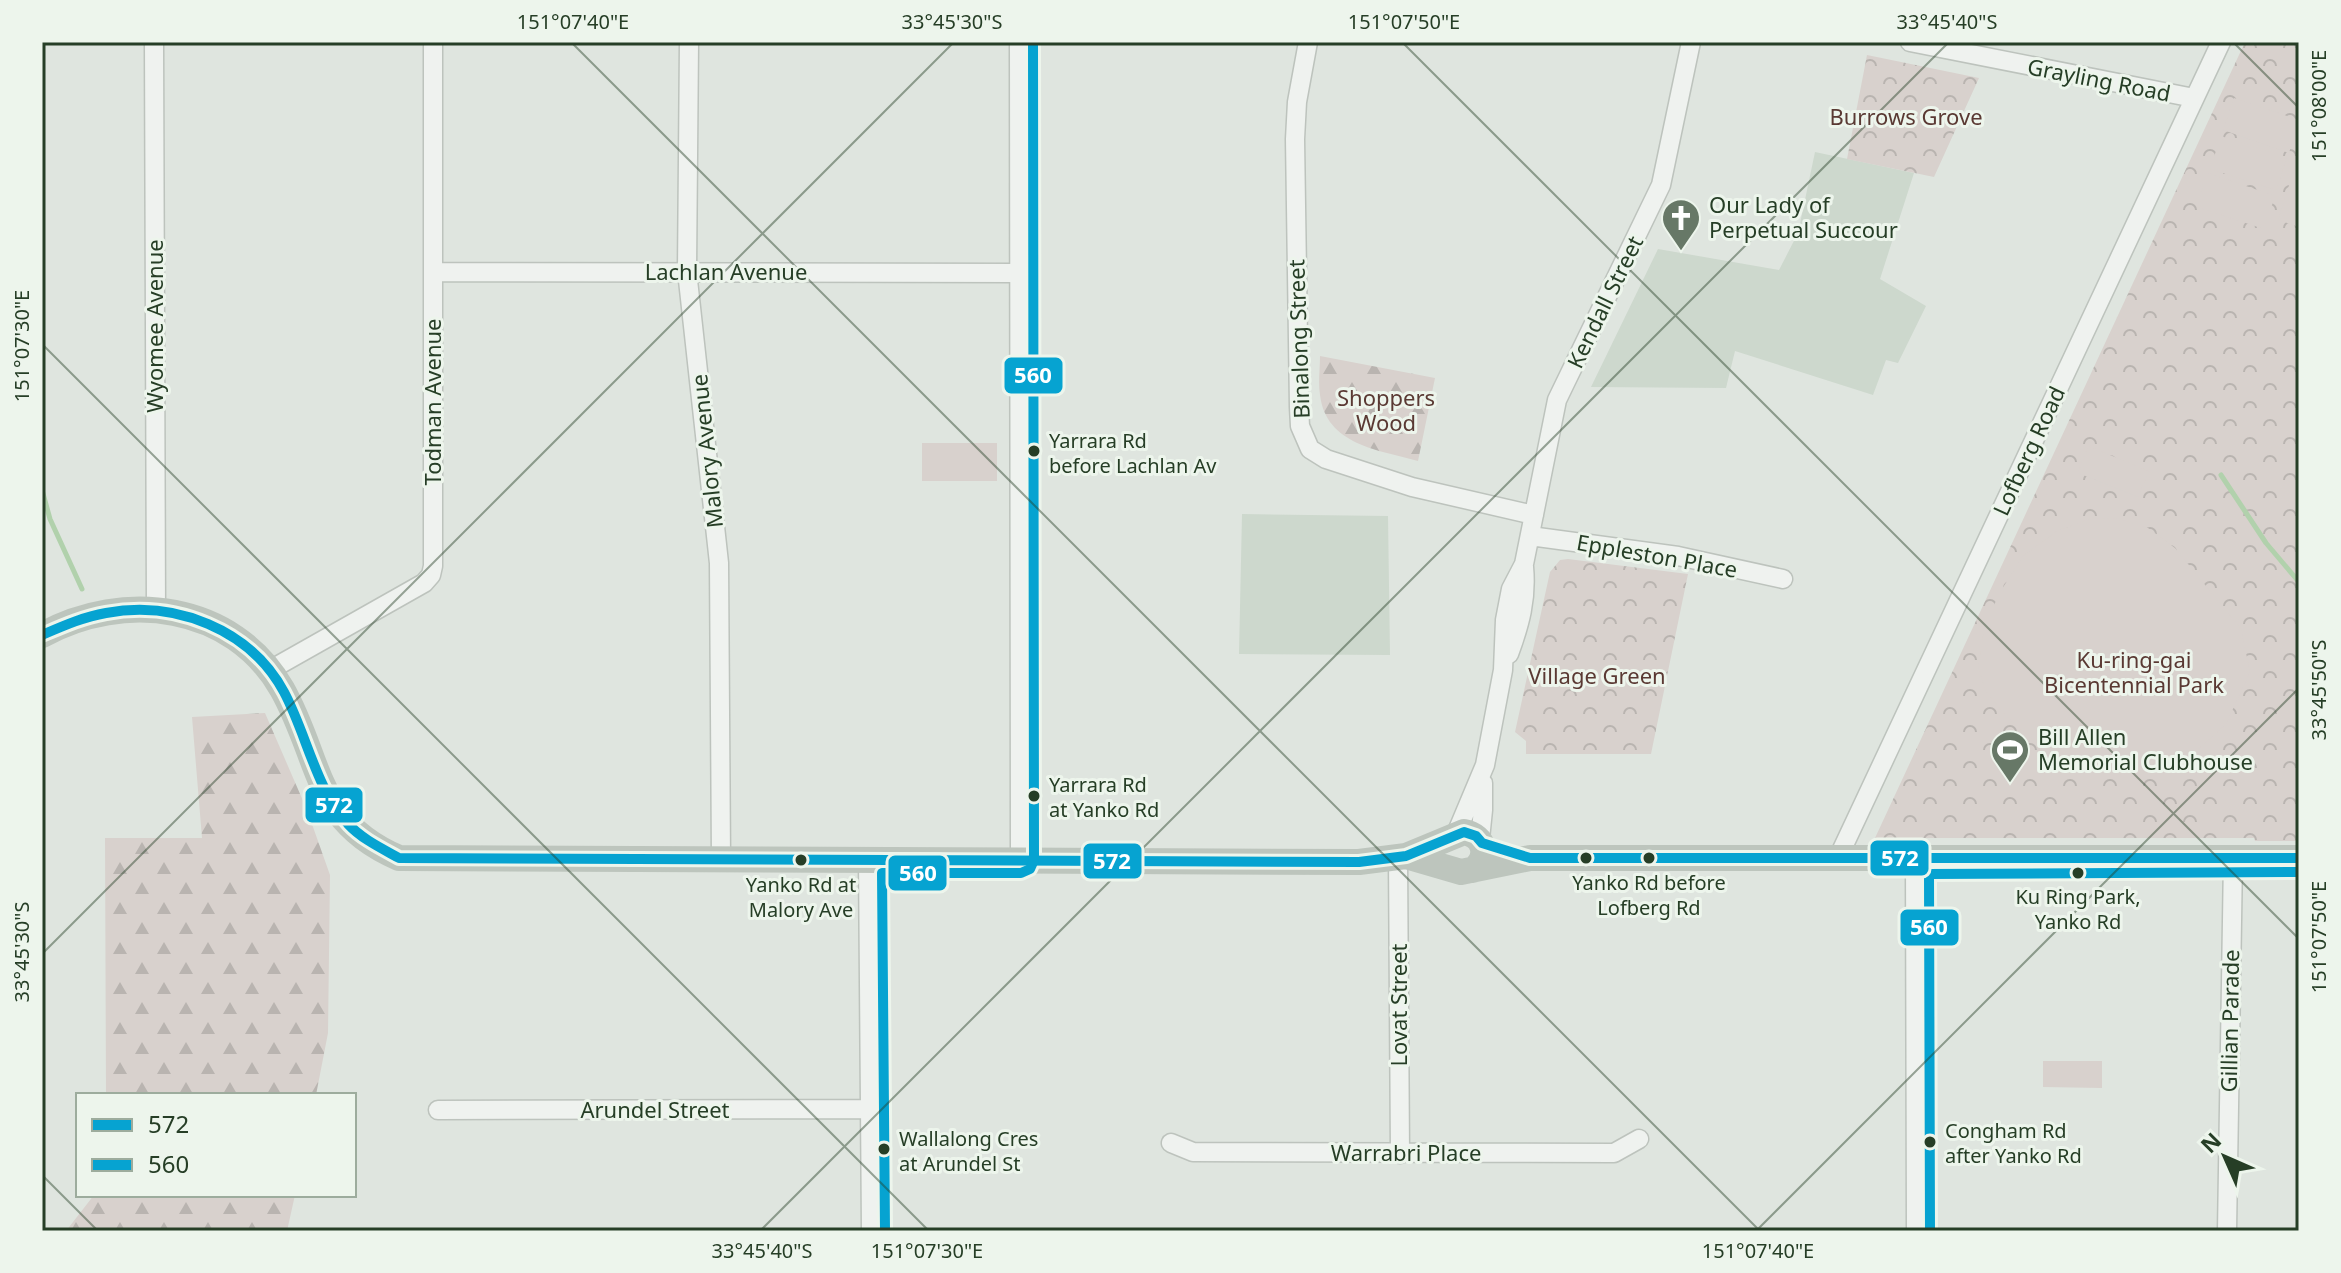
<svg xmlns="http://www.w3.org/2000/svg" width="2341" height="1273" font-family="'Noto Sans',sans-serif">
  <style>
    .built { fill: #cdd8cd }
    .forest { fill: url(#forest-firs) }
    .park { fill: url(#park-crowns) }
    .pitch { fill: #d8d1cd }
    .lines { fill: none; stroke-linecap: round; stroke-linejoin: round }
    .stream { stroke: #b1d1ac; stroke-width: 5 }
    .street-casing { stroke: #bdc3bd; stroke-width: 21 }
    .street { stroke: #eff2ef; stroke-width: 18 }
    .secondary { stroke: #bdc5bd; stroke-width: 26 }
    .bus-1-casing { stroke: #edf5ec; stroke-width: 16 }
    .bus-2-casing { stroke: #edf5ec; stroke-width: 16 }
    .bus-1 { stroke: #06a3d1; stroke-width: 10 }
    .bus-2 { stroke: #06a3d1; stroke-width: 10 }
    .ticks { fill: none; stroke: #263e26; stroke-width: 2; stroke-opacity: 0.45 }
    .bus-dot { fill: #263e26; stroke: #edf5ec; stroke-width: 3 }
    .labels { text-anchor: middle; stroke-width: 6; stroke-linejoin: round; paint-order: stroke }
    .bus-label { font-size: 20px; fill: #263e26; stroke: #edf5ec; text-anchor: start }
    .street-label { font-size: 22px; fill: #263e26; stroke: #edf5ec }
    .park-label { font-size: 22px; fill: #5a3933; stroke: #edf5ec }
    .poi-label { font-size: 22px; fill: #263e26; stroke: #edf5ec; text-anchor: start }
    .line-badge { stroke: #edf5ec; stroke-width: 3 }
    .badge-label { font-size: 22px; text-anchor: middle; font-weight: bold; fill: #fff }
    .neatline { fill: none; stroke: #263e26; stroke-width: 3 }
    .ticks-label { font-size: 20px; text-anchor: middle; fill: #263e26 }
  </style>
  <defs>
    <pattern id="forest-firs" width="22" height="20" patternUnits="userSpaceOnUse" patternTransform="scale(2)"><rect width="22" height="20" fill="#d8d1cd"/><path d="M5 1l3.5 6h-7zM16 11l3.5 6h-7z" fill="#b9b4b0"/></pattern>
    <pattern id="park-crowns" width="20" height="18" patternUnits="userSpaceOnUse" patternTransform="scale(2)"><rect width="20" height="18" fill="#d8d1cd"/><path d="M2 6a3 3 0 1 1 6 0M12 15a3 3 0 1 1 6 0" fill="none" stroke="#b9b4b0"/></pattern>
  </defs>
  <rect width="100%" height="100%" fill="#dfe5df"/>
  <path class="built" d="M 1815,152 L 1914,173 L 1880,279 L 1926,306 L 1898,363 L 1886,360 L 1873,395 L 1735,351 L 1726,388 L 1591,387 L 1658,249 L 1779,270 L 1798,233 Z
    M 1242,514 L 1388,516 L 1390,655 L 1239,654 Z"/>
  <path class="forest" d="M 1320,356 L 1435,378 L 1418,461 C 1379,450 1326,445 1320,395 C 1318,382 1320,369 1320,356 Z
    M 265,713 L 307,810 L 330,875 L 328,1033 L 316,1095 L 106,1095 L 105,838 L 202,838 L 192,717 Z
    M 94,1195 L 295,1195 L 287,1231 L 66,1231 Z"/>
  <path class="park" d="M 2245,42 L 2299,42 L 2299,841 L 2255,841 L 2254,838 L 1875,838 Z
    M 1867,55 L 1979,78 L 1934,177 L 1847,159 Z
    M 1568,559 L 1688,574 L 1651,754 L 1526,754 L 1526,741 L 1515,732 L 1550,572 L 1560,560 Z"/>
  <path class="pitch" d="M 2234,98 L 2299,120 L 2289,153 L 2223,130 Z
    M 2221,136 L 2287,158 L 2276,190 L 2210,169 Z
    M 2299,154 L 2299,227 L 2278,220 Z
    M 2208,173 L 2275,196 L 2264,229 L 2197,207 Z
    M 922,443 L 997,443 L 997,481 L 922,481 Z
    M 2088,446 L 2149,471 L 2138,497 L 2078,473 Z
    M 2092,518 L 2120,519 L 2148,528 L 2175,548 L 2241,629 L 2250,672 L 2226,724 L 2192,755 L 2162,772 L 2121,775 L 2040,746 L 2005,715 L 1986,691 L 1978,668 L 1985,623 L 2002,589 L 2023,556 L 2057,531 Z
    M 2043,1061 L 2102,1061 L 2102,1088 L 2043,1087 Z"/>
  <g class="lines">
    <path class="stream" d="M 2221,475 L 2266,543 L 2299,582
      M 42,490 L 50,519 L 82,589"/>
    <defs>
      <path id="street" d="M 154,42 L 156,610
        M 689,42 L 687,271 L 719,563 L 721,860
        M 1019,42 L 1020,859
        M 1308,42 L 1297,102 L 1295,139 L 1299,407 L 1300,426 L 1310,449 L 1326,459 L 1412,487 L 1534,515
        M 1910,42 L 2194,98
        M 433,272 L 1019,273
        M 1530,536 L 1678,556 L 1783,579
        M 1509,654 C 1520,624 1527,599 1524,567
        M 270,670 L 424,583 L 431,575 L 433,566 L 433,42
        M 1456,834 L 1485,765 L 1503,670 L 1505,620 L 1511,589 L 1524,564 L 1557,400 L 1661,185 L 1691,42
        M 1480,839 L 1483,810 L 1483,783
        M 1398,857 L 1400,1154
        M 868,859 L 871,1231
        M 1837,860 L 2221,42
        M 1915,860 L 1916,1231
        M 438,1110 L 871,1109
        M 1171,1143 L 1193,1152 L 1614,1153 L 1639,1139
        M 2227,1231 L 2233,859"/>
    </defs>
    <use href="#street" class="street-casing"/>
    <use href="#street" class="street"/>
    <path class="secondary" d="M 42,635 C 124,590 233,603 282,689 C 322,760 313,821 399,858 L 1359,862 L 1406,856 L 1464,832 C 1485,836 1490,857 1473,870
      M 1406,856 L 1461,872 L 1530,858 L 2299,858"/>
    <defs>
      <path id="bus-1" d="M 42,635 C 63,626 83,617 106,613 C 175,600 250,629 284,692 C 307,735 315,787 348,824 C 362,839 381,848 399,858 L 1359,862 L 1406,856 L 1464,832 L 1476,836 L 1482,843 L 1530,858 L 2299,858"/>
      <path id="bus-2" d="M 885,1231 L 882,873 L 1021,873 L 1030,869 L 1034,860 L 1033,42
        M 1930,1231 L 1929,874 L 2299,872"/>
    </defs>
    <use href="#bus-1" class="bus-1-casing"/>
    <use href="#bus-2" class="bus-2-casing"/>
    <use href="#bus-1" class="bus-1"/>
    <use href="#bus-2" class="bus-2"/>
  </g>
  <path class="ticks" d="M 571,42 L 1760,1231M 1402,42 L 2299,939M 2233,42 L 2299,108M 42,344 L 929,1231M 42,954 L 954,42M 42,1175 L 98,1231M 760,1231 L 1949,42M 1756,1231 L 2299,688"/>
  <defs>
    <symbol id="church-pin" viewBox="-11 -11 22 30"><path d="M0 17L-7.5 6A9.5 9.5 0 1 1 7.5 6Z" fill="#677867" stroke="#edf5ec"/><path d="M-1.2-6h2.4v3.5h3.3v2.4h-3.3V6h-2.4V-.1h-3.3v-2.4h3.3Z" fill="#fff"/></symbol>
    <symbol id="stadium-pin" viewBox="-11 -11 22 30"><path d="M0 17L-7.5 6A9.5 9.5 0 1 1 7.5 6Z" fill="#677867" stroke="#edf5ec"/><path d="M0-5a6.5 5 0 1 0 0 10a6.5 5 0 1 0 0-10ZM-3.5-1.8h7v3.6h-7Z" fill="#fff"/></symbol>
  </defs>
  <g fill-rule="evenodd">
    <use href="#church-pin" x="1659" y="196" width="44" height="60"/>
    <use href="#stadium-pin" x="1988" y="728" width="44" height="60"/>
  </g>
  <g class="bus-dot">
    <circle cx="1034" cy="451" r="7"/>
    <circle cx="1034" cy="796" r="7"/>
    <circle cx="1586" cy="858" r="7"/>
    <circle cx="1649" cy="858" r="7"/>
    <circle cx="801" cy="860" r="7"/>
    <circle cx="2078" cy="873" r="7"/>
    <circle cx="1930" cy="1142" r="7"/>
    <circle cx="884" cy="1149" r="7"/>
  </g>
  <g class="labels">
    <g class="bus-label">
      <text x="1049" y="448">Yarrara Rd<tspan x="1049" dy="25">before Lachlan Av</tspan></text>
      <text x="1049" y="792">Yarrara Rd<tspan x="1049" dy="25">at Yanko Rd</tspan></text>
      <text x="1649" y="890" text-anchor="middle">Yanko Rd before<tspan x="1649" dy="25">Lofberg Rd</tspan></text>
      <text x="801" y="892" text-anchor="middle">Yanko Rd at<tspan x="801" dy="25">Malory Ave</tspan></text>
      <text x="2078" y="904" text-anchor="middle">Ku Ring Park,<tspan x="2078" dy="25">Yanko Rd</tspan></text>
      <text x="1945" y="1138">Congham Rd<tspan x="1945" dy="25">after Yanko Rd</tspan></text>
      <text x="899" y="1146">Wallalong Cres<tspan x="899" dy="25">at Arundel St</tspan></text>
    </g>
    <g class="street-label">
      <text transform="translate(2099 80) rotate(11)" y="8">Grayling Road</text>
      <text x="726" y="280">Lachlan Avenue</text>
      <text transform="translate(1605 302) rotate(-64)" y="8">Kendall Street</text>
      <text transform="translate(155 326) rotate(-90)" y="8">Wyomee Avenue</text>
      <text transform="translate(1299 339) rotate(-92)" y="8">Binalong Street</text>
      <text transform="translate(433 402) rotate(-90)" y="8">Todman Avenue</text>
      <text transform="translate(707 451) rotate(-96)" y="8">Malory Avenue</text>
      <text transform="translate(2029 451) rotate(-65)" y="8">Lofberg Road</text>
      <text transform="translate(1657 556) rotate(10)" y="8">Eppleston Place</text>
      <text transform="translate(1399 1005) rotate(-90)" y="8">Lovat Street</text>
      <text transform="translate(2230 1021) rotate(-89)" y="8">Gillian Parade</text>
      <text x="655" y="1118">Arundel Street</text>
      <text x="1406" y="1161">Warrabri Place</text>
    </g>
    <g class="park-label">
      <text x="1906" y="125">Burrows Grove</text>
      <text x="1386" y="406">Shoppers<tspan x="1386" dy="25">Wood</tspan></text>
      <text x="2134" y="668">Ku-ring-gai<tspan x="2134" dy="25">Bicentennial Park</tspan></text>
      <text x="1597" y="684">Village Green</text>
    </g>
    <g class="poi-label">
      <text x="1709" y="213">Our Lady of<tspan x="1709" dy="25">Perpetual Succour</tspan></text>
      <text x="2038" y="745">Bill Allen<tspan x="2038" dy="25">Memorial Clubhouse</tspan></text>
    </g>
  </g>
  <g class="line-badge">
    <rect x="1003" y="356" width="61" height="39" rx="8" fill="#06a3d1"/>
    <rect x="304" y="786" width="60" height="38" rx="8" fill="#06a3d1"/>
    <rect x="1869" y="839" width="61" height="38" rx="8" fill="#06a3d1"/>
    <rect x="1082" y="842" width="61" height="38" rx="8" fill="#06a3d1"/>
    <rect x="887" y="854" width="61" height="38" rx="8" fill="#06a3d1"/>
    <rect x="1899" y="908" width="61" height="39" rx="8" fill="#06a3d1"/>
  </g>
  <g class="badge-label">
    <text x="1033" y="383">560</text>
    <text x="334" y="813">572</text>
    <text x="1900" y="866">572</text>
    <text x="1112" y="869">572</text>
    <text x="918" y="881">560</text>
    <text x="1929" y="935">560</text>
  </g>
  <rect width="2341" height="1273" fill="none" stroke="#edf5ec" stroke-width="88"/>
  <rect x="76" y="1093" width="280" height="104" fill="#edf5ec" stroke="#9dac9d" stroke-width="2"/>
  <rect x="92" y="1119" width="40" height="12" fill="#06a3d1" stroke="#9dac9d" stroke-width="2"/>
  <text x="148" y="1133" font-size="24" fill="#263e26">572</text>
  <rect x="92" y="1159" width="40" height="12" fill="#06a3d1" stroke="#9dac9d" stroke-width="2"/>
  <text x="148" y="1173" font-size="24" fill="#263e26">560</text>
  <g transform="translate(2225 1157) rotate(315)" stroke="#edf5ec" stroke-width="6" paint-order="stroke">
  <path d="M0-6L14 30L0 20L-14 30Z" fill="#263e26"/>
  <text y="-12" font-size="22" font-weight="bold" text-anchor="middle" fill="#263e26">N</text>
  </g>
  <rect x="44" y="44" width="2253" height="1185" class="neatline"/>
  <g class="ticks-label">
    <text x="573" y="29">151°07'40"E</text>
    <text x="952" y="29">33°45'30"S</text>
    <text x="1404" y="29">151°07'50"E</text>
    <text x="1947" y="29">33°45'40"S</text>
    <text transform="translate(2319 106) rotate(-90)" y="7">151°08'00"E</text>
    <text transform="translate(22 346) rotate(-90)" y="7">151°07'30"E</text>
    <text transform="translate(2319 690) rotate(-90)" y="7">33°45'50"S</text>
    <text transform="translate(2319 937) rotate(-90)" y="7">151°07'50"E</text>
    <text transform="translate(22 952) rotate(-90)" y="7">33°45'30"S</text>
    <text x="762" y="1258">33°45'40"S</text>
    <text x="927" y="1258">151°07'30"E</text>
    <text x="1758" y="1258">151°07'40"E</text>
  </g>
</svg>
